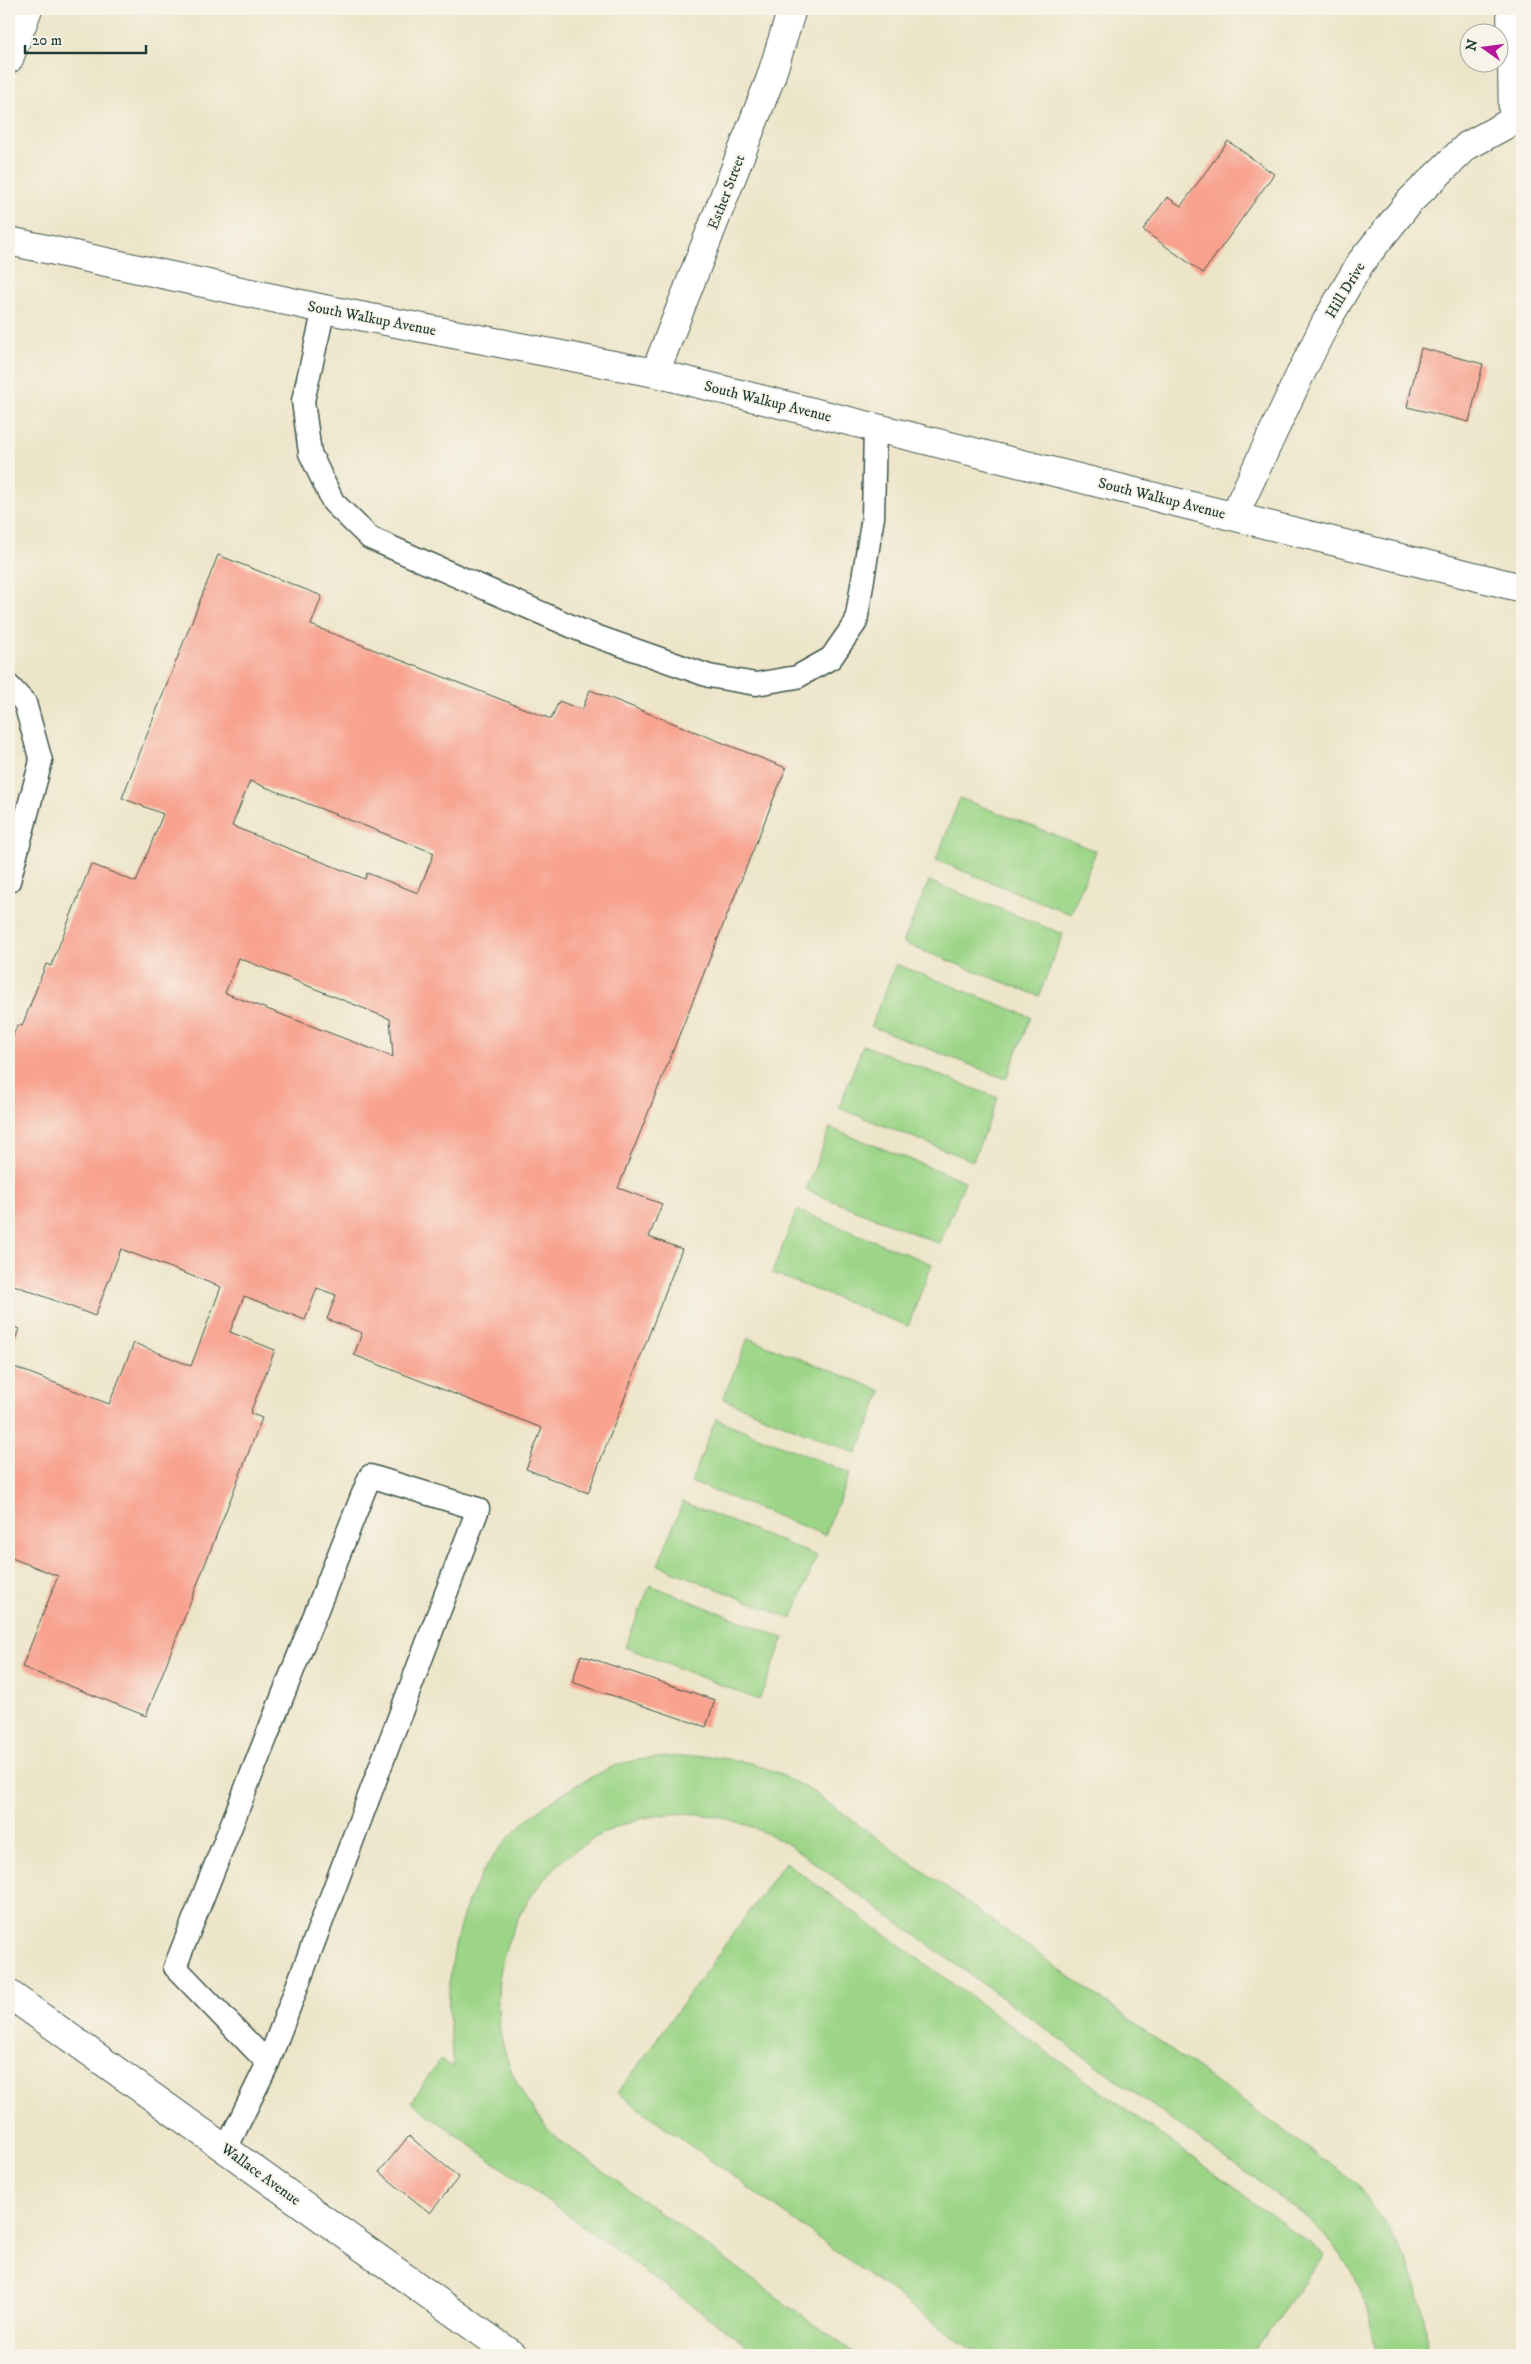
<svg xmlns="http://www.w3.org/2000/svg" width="1531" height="2364" font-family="'IM FELL DW Pica',serif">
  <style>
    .green { fill: #9cd587; stroke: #5e895e }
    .building { fill: #f8a28f; fill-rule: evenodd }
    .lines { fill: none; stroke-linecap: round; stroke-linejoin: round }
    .service-casing { stroke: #3e564a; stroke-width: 25 }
    .minor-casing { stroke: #3e564a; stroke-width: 30 }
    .service { stroke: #fff; stroke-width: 22 }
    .minor { stroke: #fff; stroke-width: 28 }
    .labels { text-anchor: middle; stroke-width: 4; stroke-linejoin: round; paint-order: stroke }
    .street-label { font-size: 15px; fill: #1f3d34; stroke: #f7f3e8 }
  </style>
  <rect width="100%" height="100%" fill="#f7f3e8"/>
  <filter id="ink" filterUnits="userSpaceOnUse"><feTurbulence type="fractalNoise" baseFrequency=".02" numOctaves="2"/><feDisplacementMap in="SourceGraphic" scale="10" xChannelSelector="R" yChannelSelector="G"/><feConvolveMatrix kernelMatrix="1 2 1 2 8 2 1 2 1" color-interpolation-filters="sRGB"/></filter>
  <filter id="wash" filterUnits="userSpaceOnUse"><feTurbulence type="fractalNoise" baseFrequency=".0096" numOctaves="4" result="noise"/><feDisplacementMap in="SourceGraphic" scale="20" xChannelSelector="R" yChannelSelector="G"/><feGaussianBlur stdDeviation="1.12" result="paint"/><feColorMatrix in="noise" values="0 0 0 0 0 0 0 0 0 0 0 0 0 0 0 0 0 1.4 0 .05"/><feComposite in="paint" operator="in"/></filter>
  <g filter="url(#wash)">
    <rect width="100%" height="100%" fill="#ede5c9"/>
    <path class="green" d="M 960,798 L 1096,851 L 1071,914 L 936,860 Z
      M 929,881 L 1063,934 L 1039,996 L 903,943 Z
      M 896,964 L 1031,1017 L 1006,1079 L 871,1026 Z
      M 863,1045 L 998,1098 L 973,1161 L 839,1108 Z
      M 830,1128 L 965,1181 L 940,1244 L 806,1190 Z
      M 797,1210 L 932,1264 L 908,1326 L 772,1273 Z
      M 748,1338 L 882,1391 L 857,1454 L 723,1399 Z
      M 716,1419 L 850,1473 L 825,1535 L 691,1482 Z
      M 683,1502 L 817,1556 L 792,1619 L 658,1565 Z
      M 650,1585 L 784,1638 L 759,1700 L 625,1647 Z
      M 707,1756 L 752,1763 L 778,1773 L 813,1792 L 1355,2182 C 1386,2223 1415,2264 1424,2317 C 1427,2329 1426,2343 1427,2355 L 1376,2355 C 1368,2291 1346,2248 1295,2208 L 791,1846 C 762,1830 733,1817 699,1814 C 572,1804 469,1930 505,2052 C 514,2085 532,2111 554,2136 L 857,2355 L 761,2355 L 411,2102 L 440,2060 L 453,2068 C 451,2036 446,2002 451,1970 C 455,1941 463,1908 477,1883 C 501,1835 548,1798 596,1775 C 604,1771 612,1766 620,1764 C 648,1756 678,1757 707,1756 Z
      M 785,1862 L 1325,2254 L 1251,2355 L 979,2355 L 618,2093 Z"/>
    <g id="blocks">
      <path class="building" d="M 1228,141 L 1274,174 L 1203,273 L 1143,230 L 1167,197 L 1181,206 Z
        M 1421,348 L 1483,364 L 1469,422 L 1407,407 Z
        M 218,555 L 322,596 L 311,625 L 551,719 L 559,701 L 582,710 L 590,690 L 786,768 L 618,1188 L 662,1204 L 649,1237 L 682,1249 L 588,1493 L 526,1469 L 542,1428 L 354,1355 L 362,1333 L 327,1319 L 336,1295 L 317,1288 L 305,1320 L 244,1296 L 230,1332 L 275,1350 L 250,1413 L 262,1418 L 146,1716 L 22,1667 L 58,1576 L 9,1557 L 9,1365 L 109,1404 L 134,1343 L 191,1366 L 221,1287 L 121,1249 L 95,1316 L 9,1283 L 9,1048 L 17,1025 L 22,1026 L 46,964 L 51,966 L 91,864 L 136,882 L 163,814 L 122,798 ZM 250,781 L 434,853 L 418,893 L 367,873 L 365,879 L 232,826 ZM 239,958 L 390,1019 L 393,1057 L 225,993 Z
        M 9,1325 L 19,1329 L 9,1356 Z
        M 581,1655 L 715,1700 L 706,1727 L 572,1682 Z
        M 409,2136 L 459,2177 L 430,2213 L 379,2172 Z"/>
    </g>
  </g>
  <g filter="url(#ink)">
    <use href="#blocks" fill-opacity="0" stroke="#3e564a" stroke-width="1"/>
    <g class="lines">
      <defs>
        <path id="service" d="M 324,309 L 303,401 L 310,453 L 333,502 L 370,538 L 587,633 L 709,676 L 756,684 L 797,677 L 831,658 L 856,622 L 873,517 L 875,428
          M 9,686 L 25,703 L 41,761 L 9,881
          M 226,2149 L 268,2063 L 478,1509 L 370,1476 L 175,1967 L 268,2063"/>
        <path id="minor" d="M 1511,9 L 1513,120
          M 9,59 L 28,9
          M 9,241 L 324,309 L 655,373 L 1522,588
          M 655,373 L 771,77 L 792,9
          M 1234,516 L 1299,377 L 1326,322 L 1361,262 L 1410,201 L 1467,146 L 1522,116
          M 9,1994 L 513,2355"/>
      </defs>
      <use href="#service" class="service-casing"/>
      <use href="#minor" class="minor-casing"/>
      <use href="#service" class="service"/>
      <use href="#minor" class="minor"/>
    </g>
  </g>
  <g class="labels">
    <g class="street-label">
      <text transform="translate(726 192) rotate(-69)" y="5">Esther Street</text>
      <text transform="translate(1345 290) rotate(-59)" y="5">Hill Drive</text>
      <text transform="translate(372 318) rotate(11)" y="5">South Walkup Avenue</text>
      <text transform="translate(768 401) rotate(14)" y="5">South Walkup Avenue</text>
      <text transform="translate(1162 498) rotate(14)" y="5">South Walkup Avenue</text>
      <text transform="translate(261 2174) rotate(36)" y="5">Wallace Avenue</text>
    </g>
  </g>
  <rect width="1531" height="2364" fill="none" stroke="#f7f3e8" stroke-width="30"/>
  <g transform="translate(1484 48) rotate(284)"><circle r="24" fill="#f7f3e8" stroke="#a1aaa0"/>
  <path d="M0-4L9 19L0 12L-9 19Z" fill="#b5179e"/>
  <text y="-8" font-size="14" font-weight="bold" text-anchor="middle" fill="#1f3d34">N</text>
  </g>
  <path d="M25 45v8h121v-8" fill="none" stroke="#1f3d34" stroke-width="2.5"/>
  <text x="32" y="45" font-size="15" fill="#1f3d34" stroke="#f7f3e8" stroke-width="4" paint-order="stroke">20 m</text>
</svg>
